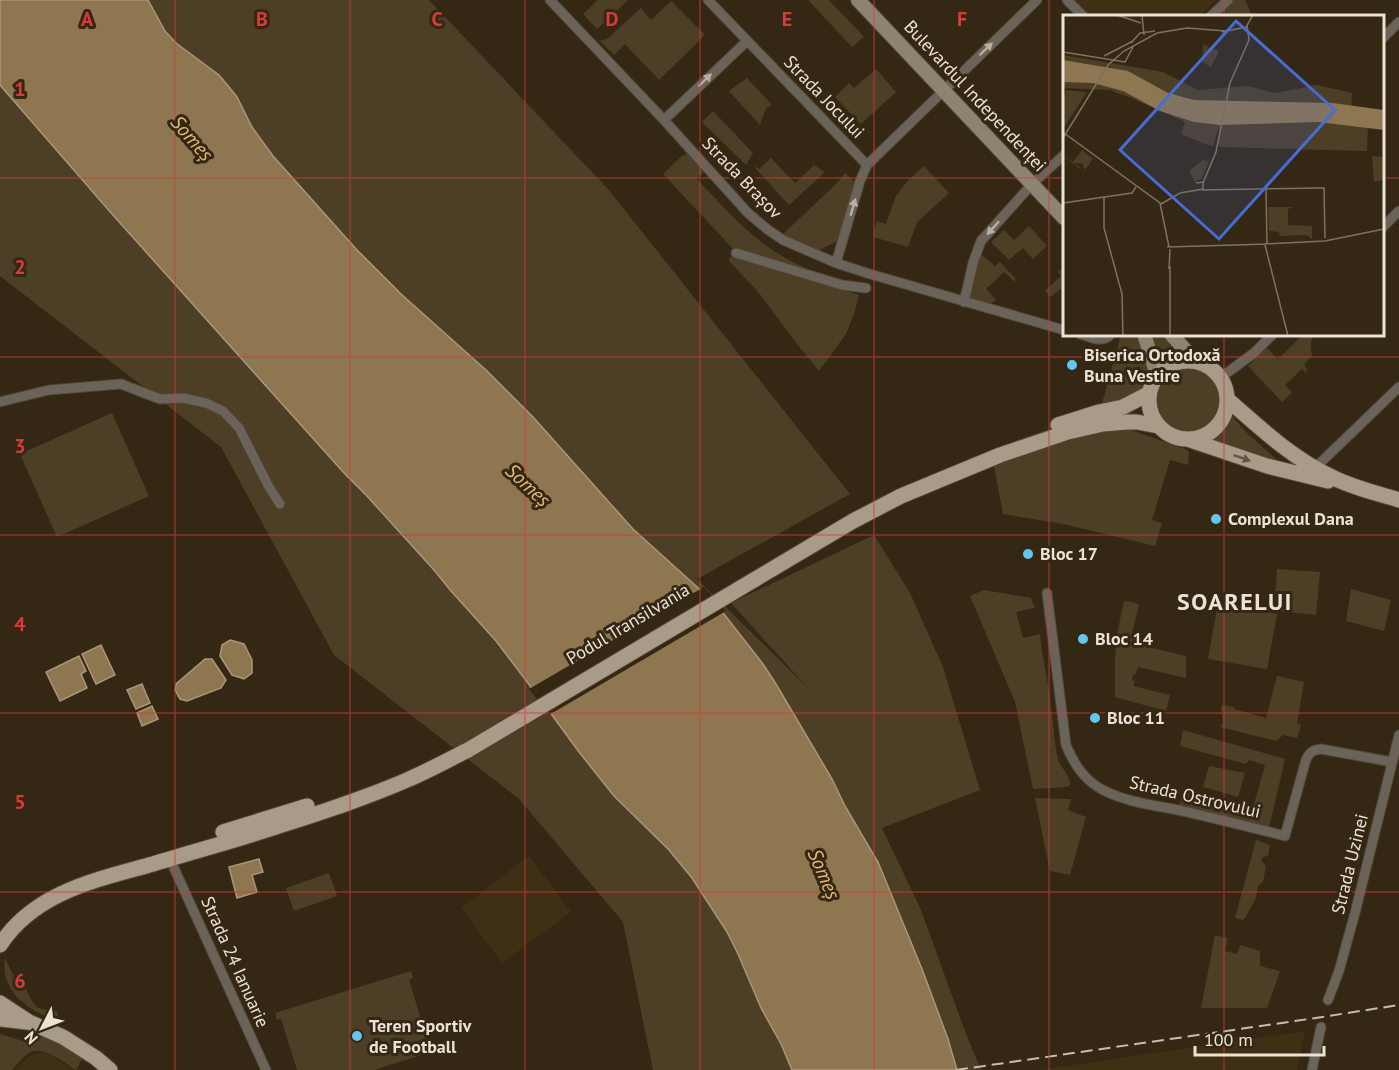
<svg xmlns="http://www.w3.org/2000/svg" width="1399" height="1070" font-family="'PT Sans',sans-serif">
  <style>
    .built { fill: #3f2f14 }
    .green { fill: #4d3e26 }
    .water { fill: #8e7650; stroke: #aa9678; stroke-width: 1.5 }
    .pier { fill: #342814 }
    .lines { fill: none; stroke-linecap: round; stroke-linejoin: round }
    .street-casing { stroke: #514633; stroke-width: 11 }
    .secondary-casing { stroke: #514633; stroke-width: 16 }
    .primary-casing { stroke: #514633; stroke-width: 17 }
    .street { stroke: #696359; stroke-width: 9 }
    .secondary { stroke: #8d8373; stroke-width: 14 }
    .primary { stroke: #a89b87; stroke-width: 15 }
    .rail { stroke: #c6bcaf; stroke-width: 2; stroke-dasharray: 12 6; stroke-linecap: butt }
    .oneway { fill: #b7afa4 }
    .oneway2 { fill: #625642 }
    .grid { fill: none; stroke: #d83b39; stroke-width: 1.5; stroke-opacity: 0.55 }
    .poi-dot { fill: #64c5ee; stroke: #342814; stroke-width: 2 }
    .labels { text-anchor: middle; stroke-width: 6; stroke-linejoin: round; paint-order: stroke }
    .street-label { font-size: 18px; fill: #ebe2d6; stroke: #342814 }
    .poi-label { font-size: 18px; font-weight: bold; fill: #ebe2d6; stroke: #342814; text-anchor: start }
    .water-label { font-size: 20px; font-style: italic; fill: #dfb87a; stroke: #342814 }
    .district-label { font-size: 24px; font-weight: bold; letter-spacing: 1.5px; fill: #ebe2d6; stroke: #342814 }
    .inset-road { fill: none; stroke: #7d7262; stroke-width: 1.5 }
    .view { fill: #466cd8; fill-opacity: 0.15; stroke: #466cd8; stroke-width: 3 }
    .inset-edge { fill: none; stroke: #ebe2d6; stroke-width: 3 }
    .grid-label { font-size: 20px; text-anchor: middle; font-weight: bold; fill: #d83b39; stroke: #342814; stroke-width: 6; stroke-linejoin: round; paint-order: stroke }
  </style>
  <rect width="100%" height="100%" fill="#342814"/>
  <path class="built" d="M 1075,0 L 1216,0 L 1200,16 L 1091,16 Z
    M 529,856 L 571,912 L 502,963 L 461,908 Z
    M 1305,1031 L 1297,1070 L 1039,1070 Z
    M 37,1052 L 49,1054 L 74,1070 L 14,1070 L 23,1061 Z"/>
  <path class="green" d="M 0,0 L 429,0 L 608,189 L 850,494 L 697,579 L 807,687 L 731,603 L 874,535 L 910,593 L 943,667 L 980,790 L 882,828 L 921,910 L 965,1031 L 981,1070 L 653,1070 L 623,922 L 519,799 L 334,655 L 221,447 L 0,276 Z
    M 598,0 L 628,0 L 597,29 L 583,14 Z
    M 808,0 L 829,0 L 864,37 L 852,47 Z
    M 1228,0 L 1245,0 L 1252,16 L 1229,16 L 1225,13 L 1220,16 L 1211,16 Z
    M 671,1 L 705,35 L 659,80 L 625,44 L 614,55 L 600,41 L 607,39 L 641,8 L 651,20 Z
    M 876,69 L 896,92 L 861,124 L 835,97 L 849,83 L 854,88 Z
    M 747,78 L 772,105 L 766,108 L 760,125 L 729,91 Z
    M 713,111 L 753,153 L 746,165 L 702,122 Z
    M 687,153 L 704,172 L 697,179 C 718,201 739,225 764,244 C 777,254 792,262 808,269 L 779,265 L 810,278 L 859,295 L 854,314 L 846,334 L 819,371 L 794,340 L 759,293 L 728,260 L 736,252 L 663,174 L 682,156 Z
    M 771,158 L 795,183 L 814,165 L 825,172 L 789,205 L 756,169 L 755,166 L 759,169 Z
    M 924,166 L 949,193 L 917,222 L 908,247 L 873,237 L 877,221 L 886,224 L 896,196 L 909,179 Z
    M 845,173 L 856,183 L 838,241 L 817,251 L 783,234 L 836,184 Z
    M 1029,226 L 1047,246 L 1033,259 L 1023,248 L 1009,260 L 991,242 L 1004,230 L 1014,240 Z
    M 977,251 L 995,266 L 1000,262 L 1015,278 L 1015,282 L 1004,272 L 986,289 L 996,300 L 984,308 L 964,302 Z
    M 1064,266 L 1064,293 L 1060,289 L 1051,297 L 1045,291 L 1061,276 L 1058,272 Z
    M 1121,335 L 1141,335 L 1153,377 L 1146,391 L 1135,399 L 1101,407 Z
    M 1145,335 L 1169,335 L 1183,358 L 1169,361 L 1158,372 Z
    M 1303,335 L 1315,335 C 1309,341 1311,349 1312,356 L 1304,364 L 1307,369 L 1306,373 L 1302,369 L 1285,385 L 1292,393 L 1282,402 L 1248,366 L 1267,348 L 1278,359 Z
    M1149 400a39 39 0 1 1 78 0a39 39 0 1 1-78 0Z
    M 1228,411 L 1245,431 L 1285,467 L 1206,438 L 1221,425 Z
    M 112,413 L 149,496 L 57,537 L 20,454 Z
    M 1125,428 L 1185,449 L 1189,452 L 1188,465 L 1170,460 L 1152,520 L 1162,523 L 1155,546 L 1068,525 L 1003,514 L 994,466 L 1075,435 Z
    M 1277,569 L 1320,572 L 1316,615 L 1274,611 Z
    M 1351,589 L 1391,600 L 1384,631 L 1346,621 Z
    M 984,590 L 1031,598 L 1035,608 L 1016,612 L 1023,638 L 1040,634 L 1042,652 L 1049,690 L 1056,751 C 1057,753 1058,760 1059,762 C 1063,771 1070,774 1070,785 L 1066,787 L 1033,789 L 1015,702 L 970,596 Z
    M 1124,601 L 1133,602 L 1139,605 L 1131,637 L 1139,645 L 1186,656 L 1186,678 L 1138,667 L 1135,675 L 1133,675 L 1132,680 L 1135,681 L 1133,686 L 1170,695 L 1166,711 L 1115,697 L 1115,658 L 1117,634 Z
    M 1218,603 L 1277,614 L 1267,669 L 1208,659 Z
    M 1277,676 L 1304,682 L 1297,724 L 1301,725 L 1297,738 L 1283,735 L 1276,741 L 1220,727 L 1223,723 L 1221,705 L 1234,707 L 1234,709 L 1266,718 Z
    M 1183,730 L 1285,759 L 1268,832 L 1178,810 L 1185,787 L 1194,789 L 1191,801 L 1235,814 L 1237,807 L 1252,811 L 1265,765 L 1249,760 L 1246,764 L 1180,746 Z
    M 1209,766 L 1245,773 L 1238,797 L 1203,787 Z
    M 1035,798 L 1071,799 L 1068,810 L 1086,817 L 1070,875 L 1050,871 Z
    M 1256,840 L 1270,845 L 1268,856 L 1263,857 L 1261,860 L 1266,866 L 1263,882 L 1258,886 L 1256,898 L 1244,920 L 1235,918 Z
    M 329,873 L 337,896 L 294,911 L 286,888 Z
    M 1215,935 L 1228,938 L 1225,951 L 1237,954 L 1240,945 L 1260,951 L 1260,966 L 1280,971 L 1267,1008 L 1201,1008 Z
    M 5,958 L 13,975 L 19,973 C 23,981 31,1005 39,1008 C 46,1011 52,1008 58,1013 L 57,1016 L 53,1020 C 29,1009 0,993 5,958 Z
    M 411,971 L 413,978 L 409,980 L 431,1052 L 374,1070 L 297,1070 L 281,1019 L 277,1020 L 275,1013 Z
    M 0,1034 L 33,1044 L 43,1034 L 56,1040 L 82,1059 L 76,1070 C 65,1063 41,1044 29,1053 C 22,1057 17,1065 12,1070 L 0,1070 Z"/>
  <path class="water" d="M 0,0 L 148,0 L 165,31 L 176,43 L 219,75 L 229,87 L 237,97 L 252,127 L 273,156 L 357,250 L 401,294 L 486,370 L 533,417 L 633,529 L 717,605 L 763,664 L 776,684 L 832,779 L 845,806 L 878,862 L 922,969 L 948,1039 L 957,1070 L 792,1070 L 781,1044 L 761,1008 L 738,954 L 727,932 L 692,878 L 669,850 L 614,796 L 579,752 L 549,711 L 496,641 L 451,591 L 434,570 L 366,495 L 344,473 L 112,214 L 0,85 Z
    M 230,640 L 244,644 L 252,660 L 252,673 L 244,679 L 232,675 L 220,656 L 222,645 Z
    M 101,645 L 115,675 L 96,684 L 82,654 Z
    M 79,656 L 86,671 L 81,674 L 87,688 L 60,701 L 46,672 Z
    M 205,659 L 212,659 L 226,680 L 221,688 L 187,701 L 180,699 L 175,690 L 176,684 Z
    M 142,684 L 150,703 L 136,709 L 127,690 Z
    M 152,706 L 158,719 L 142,726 L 137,713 Z
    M 259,859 L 263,872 L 252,875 L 257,892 L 237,898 L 229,867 Z"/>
  <path class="pier" d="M 704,587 L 726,611 L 549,715 L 529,689 Z"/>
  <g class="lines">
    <defs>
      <path id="street" d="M 550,0 L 664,120 L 748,213 L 767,229 L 783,240 L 836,263 L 870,274 L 1064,330
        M 708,0 L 867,165
        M 1067,0 L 1083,16
        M 1211,16 L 1228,0
        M 1382,39 L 1399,22
        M 664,120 L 747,41
        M 1382,228 L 1399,211
        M 736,253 L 842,285 L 866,288
        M 836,263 L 860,181 L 867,165 L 1037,0
        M 964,302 L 973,263 L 981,241 L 1032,184 L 1064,155
        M 1080,334 C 1090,337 1103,344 1111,334
        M 1220,378 L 1254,353 L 1273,334
        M 0,402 L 49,390 L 121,384 L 160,399 L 183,398 L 206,403 L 223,411 L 239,428 L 269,487 L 280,504
        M 1315,468 L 1399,387
        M 1047,593 L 1066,745 C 1074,764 1084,780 1103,790 C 1126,802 1153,805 1178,810 C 1214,818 1250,827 1285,836 L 1305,763 C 1308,754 1311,750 1321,749 L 1392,762
        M 174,868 L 266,1070
        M 1328,1000 L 1339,971 L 1355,913 L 1399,735
        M 1312,1070 L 1321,1027"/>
      <path id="secondary" d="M 858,0 L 1064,218
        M 1144,334 L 1157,375
        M 1171,334 L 1195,361"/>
      <path id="primary" d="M1149 400a39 39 0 1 1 78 0a39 39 0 1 1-78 0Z
        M 1227,399 C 1259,427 1293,459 1332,477 C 1353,488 1377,493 1399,500
        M 1058,425 L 1099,412 L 1123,407 L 1148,394
        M 1187,439 L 1267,466 L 1328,481
        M 223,832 L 307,806
        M 0,945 C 35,892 96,880 153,864 C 195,851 237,840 279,826 C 322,812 366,798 407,780 C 428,771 448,760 468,750 L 853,521 L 901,496 L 1000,455 L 1068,432 L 1103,424 L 1127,422 L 1137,422 L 1158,426
        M 0,1003 L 29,1022 L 63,1037 L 96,1058 L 110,1070
        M 0,1019 L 27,1022"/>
    </defs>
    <use href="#street" class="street-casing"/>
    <use href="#secondary" class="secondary-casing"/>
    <use href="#primary" class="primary-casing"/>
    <use href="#street" class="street"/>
    <use href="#secondary" class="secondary"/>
    <use href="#primary" class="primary"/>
    <path class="rail" d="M 956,1070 L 1309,1019 L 1399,1005"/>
  </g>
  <defs><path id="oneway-solid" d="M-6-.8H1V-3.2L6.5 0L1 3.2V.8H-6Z" transform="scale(1.5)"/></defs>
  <g class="oneway">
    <use href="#oneway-solid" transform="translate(986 49) rotate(-44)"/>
    <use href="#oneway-solid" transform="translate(705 80) rotate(-44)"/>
    <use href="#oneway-solid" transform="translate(853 207) rotate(-74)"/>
    <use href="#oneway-solid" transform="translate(993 228) rotate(132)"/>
  </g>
  <use class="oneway2" href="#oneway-solid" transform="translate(1242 458) rotate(19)"/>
  <path class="grid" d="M 175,0 L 175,1070M 350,0 L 350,1070M 525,0 L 525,1070M 700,0 L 700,1070M 874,0 L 874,1070M 1049,0 L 1049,1070M 1224,0 L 1224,16M 0,178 L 1064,178M 1382,178 L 1399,178M 1224,334 L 1224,1070M 0,357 L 1399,357M 0,535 L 1399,535M 0,713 L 1399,713M 0,892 L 1399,892"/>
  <g class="poi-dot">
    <circle cx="1072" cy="365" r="6"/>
    <circle cx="1216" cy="519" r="6"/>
    <circle cx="1028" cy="554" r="6"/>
    <circle cx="1083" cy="639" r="6"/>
    <circle cx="1095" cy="718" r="6"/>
    <circle cx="357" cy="1036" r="6"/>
  </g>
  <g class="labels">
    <g class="street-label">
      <text transform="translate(975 96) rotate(47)" y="6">Bulevardul Independenței</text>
      <text transform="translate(824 97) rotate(46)" y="6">Strada Jocului</text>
      <text transform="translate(742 178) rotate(46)" y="6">Strada Brașov</text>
      <text transform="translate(628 624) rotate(-31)" y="6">Podul Transilvania</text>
      <text transform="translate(1195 797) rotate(13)" y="6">Strada Ostrovului</text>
      <text transform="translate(1350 864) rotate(-76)" y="6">Strada Uzinei</text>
      <text transform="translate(235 962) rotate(66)" y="6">Strada 24 Ianuarie</text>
    </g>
    <g class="poi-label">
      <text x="1084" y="361">Biserica Ortodoxă<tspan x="1084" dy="21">Buna Vestire</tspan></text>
      <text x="1228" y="525">Complexul Dana</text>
      <text x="1040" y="560">Bloc 17</text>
      <text x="1095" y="645">Bloc 14</text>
      <text x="1107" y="724">Bloc 11</text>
      <text x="369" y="1032">Teren Sportiv<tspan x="369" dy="21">de Football</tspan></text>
    </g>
    <g class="water-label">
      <text transform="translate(192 138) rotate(49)" y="7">Someș</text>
      <text transform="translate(528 485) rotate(43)" y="7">Someș</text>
      <text transform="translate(824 874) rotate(67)" y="7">Someș</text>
    </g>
    <g class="district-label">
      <text x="1235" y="610">SOARELUI</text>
    </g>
  </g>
  <g transform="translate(1063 15)">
    <rect width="321" height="321" fill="#342814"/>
    <path d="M 140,29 L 145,31 L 144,36 L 146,32 L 156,36 L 148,52 L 139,47 ZM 0,40 L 100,57 L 135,75 L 184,71 L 212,78 L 254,70 L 289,78 L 287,110 L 305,111 L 304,136 L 156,132 L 156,112 L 150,131 L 142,129 L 118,119 L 122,107 L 68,83 L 47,75 L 0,73 ZM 3,75 L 24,77 L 0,114 L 0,88 ZM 19,135 L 30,144 L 22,155 L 19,148 L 11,148 L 17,152 L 16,153 L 0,140 L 10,147 ZM 309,141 L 320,142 L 321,158 L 320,172 L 320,165 L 311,167 ZM 141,144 L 146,147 L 139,163 L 132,167 L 126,156 ZM 205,192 L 230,192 L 225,194 L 225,210 L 249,211 L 249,224 L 243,220 L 217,221 L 216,217 L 206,216 Z" fill="#4d3e26"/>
    <path d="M 0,45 L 65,56 L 105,78 L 131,85 L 270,88 L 321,95 L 321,115 L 255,107 L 157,110 L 131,107 L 97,96 L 60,76 L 30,68 L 0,67 Z" fill="#8e7650"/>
    <path class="inset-road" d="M 54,0 L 78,8M 79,0 L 81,20M 159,17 L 183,12 L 190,0M 68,28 L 77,18 L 92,16M 0,37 L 62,47 L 70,32M 41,41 L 70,26M 1,118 L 97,188 L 106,232M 0,123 L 45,50 L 61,36 L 94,18 L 124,13 L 163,16M 140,168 L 153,137 L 167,68 L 186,25 L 184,10M 257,173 L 261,173 L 262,223M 203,174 L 204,229M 139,175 L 257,173M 41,182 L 41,213 L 59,279 L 60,321M 0,188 L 69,178 L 73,172M 98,189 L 117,178 L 140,174 L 140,167 L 133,168M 201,229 L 262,226 L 321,214M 202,230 L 225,321M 104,232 L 205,229M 107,251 L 107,321M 106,254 L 107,234"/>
    <path class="view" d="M 173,6 L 272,95 L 156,224 L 57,135 Z"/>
    <rect width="321" height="321" class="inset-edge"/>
  </g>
  <g class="grid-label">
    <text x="87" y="26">A</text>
    <text x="262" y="26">B</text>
    <text x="437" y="26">C</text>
    <text x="612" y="26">D</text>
    <text x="787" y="26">E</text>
    <text x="962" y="26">F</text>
    <text x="20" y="96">1</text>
    <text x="20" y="274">2</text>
    <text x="20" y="453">3</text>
    <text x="20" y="631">4</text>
    <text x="20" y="809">5</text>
    <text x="20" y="988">6</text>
  </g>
  <g transform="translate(42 1028) rotate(228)" stroke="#342814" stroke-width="4.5" paint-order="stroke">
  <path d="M0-4.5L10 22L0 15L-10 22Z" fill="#ebe2d6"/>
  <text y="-9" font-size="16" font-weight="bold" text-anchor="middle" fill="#ebe2d6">N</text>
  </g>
  <path d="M1195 1046v9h129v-9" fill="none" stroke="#ebe2d6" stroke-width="3"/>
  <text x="1204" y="1046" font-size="18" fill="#ebe2d6" stroke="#342814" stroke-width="4.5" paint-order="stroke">100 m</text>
</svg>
